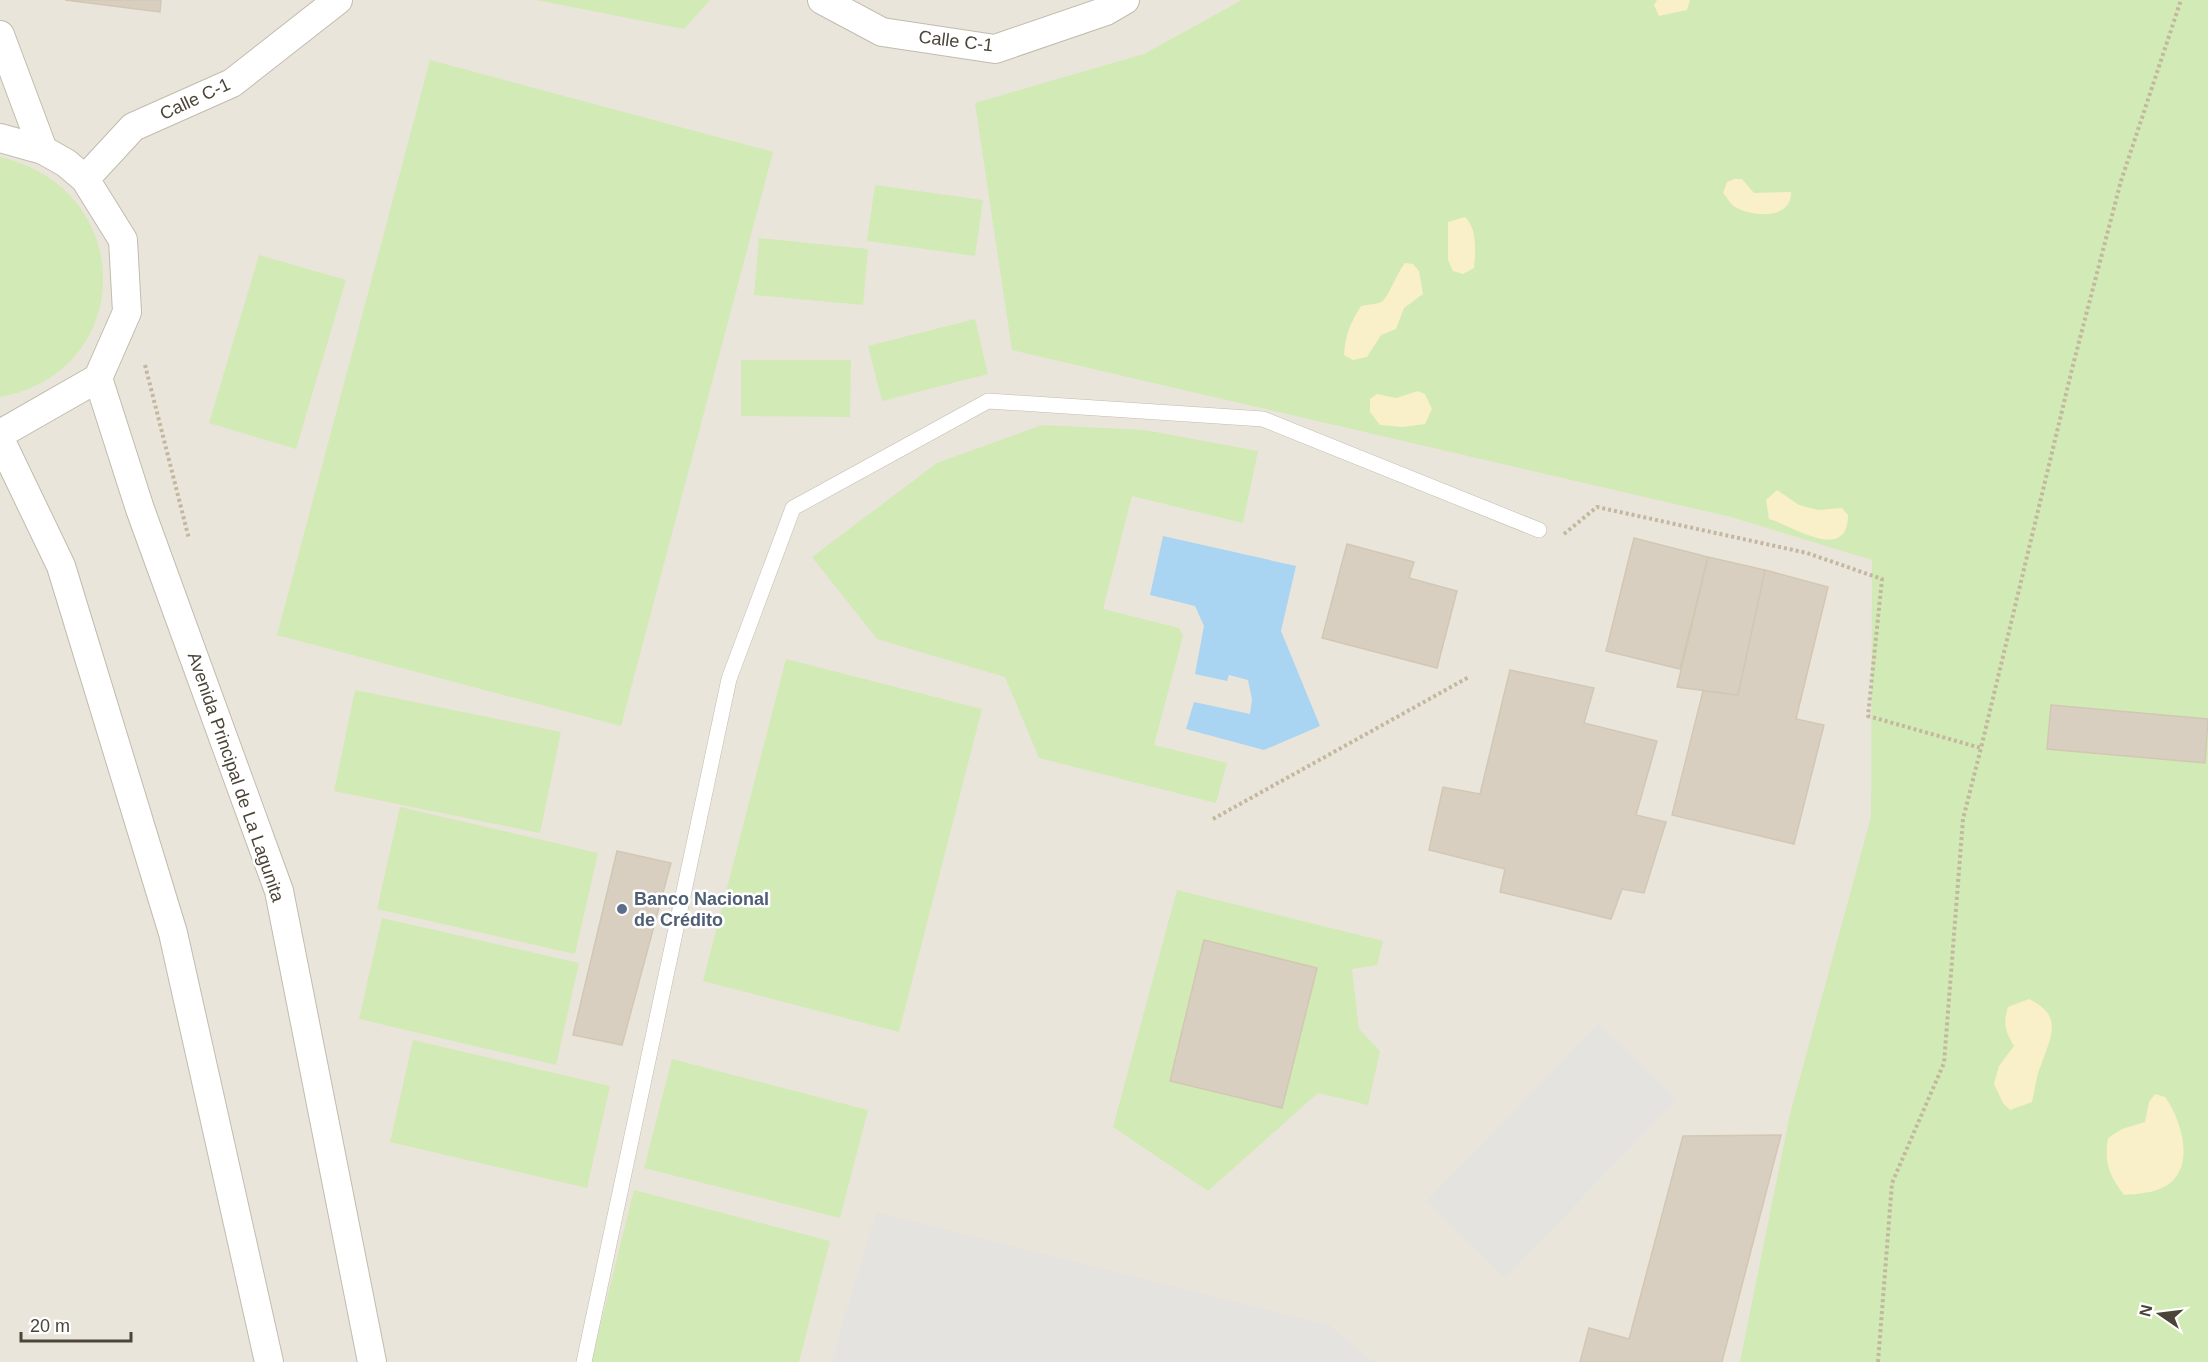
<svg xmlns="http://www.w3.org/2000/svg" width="2208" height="1362" font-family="Helvetica,sans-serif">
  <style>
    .residential { fill: #eae5da }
    .green { fill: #d2eab5 }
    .sand { fill: #f9efc9 }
    .parking { fill: #e5e3e0 }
    .water { fill: #a9d4f2 }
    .building { fill: #d8cfc1; stroke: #d3c7b4; stroke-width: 1.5 }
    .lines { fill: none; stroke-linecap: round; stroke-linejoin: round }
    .service-casing { stroke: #c2bbae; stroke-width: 16 }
    .minor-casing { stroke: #c2bbae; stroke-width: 30 }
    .path { stroke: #c4b79f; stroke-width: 4; stroke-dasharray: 3 3; stroke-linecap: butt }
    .service { stroke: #fff; stroke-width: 15 }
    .minor { stroke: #fff; stroke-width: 28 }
    .service-dot { fill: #5c6f8a; stroke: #fff; stroke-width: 2 }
    .labels { text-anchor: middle; stroke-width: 5; stroke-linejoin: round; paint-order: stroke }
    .street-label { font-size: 18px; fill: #4b4439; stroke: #fff }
    .service-label { font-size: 18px; font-weight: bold; fill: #4e5e75; stroke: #fff; text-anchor: start }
  </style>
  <rect width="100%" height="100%" fill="#f6f3ec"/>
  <path class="residential" d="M 0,0 L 2208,0 L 2208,1362 L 0,1362 Z"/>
  <path class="green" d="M 536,0 L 710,0 L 684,29 Z
    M 1242,0 L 2208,0 L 2208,1362 L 1740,1362 L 1790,1114 L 1871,817 L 1872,560 L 1731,517 L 1012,350 L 975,103 L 1144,54 Z
    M 430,60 L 773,152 L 621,726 L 277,635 Z
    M 0,157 C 138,188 137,372 0,397 Z
    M 875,185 L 983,200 L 975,256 L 867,241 Z
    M 759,238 L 868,249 L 863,305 L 754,295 Z
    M 259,255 L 346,280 L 296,449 L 209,423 Z
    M 975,319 L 988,374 L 882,401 L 868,346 Z
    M 741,360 L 851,360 L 850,417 L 741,416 Z
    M 1042,425 L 1145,430 L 1258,451 L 1243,523 L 1132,496 L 1103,609 L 1179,628 L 1183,636 L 1154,745 L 1227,763 L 1216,803 L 1039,758 L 1005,677 L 877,639 L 812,557 L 937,463 Z
    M 786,659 L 982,709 L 899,1032 L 703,981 Z
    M 355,690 L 561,732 L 540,833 L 334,791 Z
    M 400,807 L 598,853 L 575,954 L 377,909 Z
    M 1177,890 L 1383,941 L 1377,965 L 1352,969 L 1359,1029 L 1380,1051 L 1368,1105 L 1318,1093 L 1208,1191 L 1113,1127 Z
    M 382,918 L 579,963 L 556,1065 L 359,1019 Z
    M 413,1040 L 610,1086 L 587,1188 L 390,1142 Z
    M 672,1059 L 868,1110 L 840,1218 L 644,1168 Z
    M 634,1190 L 830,1241 L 799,1362 L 591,1362 Z"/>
  <path class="sand" d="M 1657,0 L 1690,0 L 1687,10 L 1659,16 L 1654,5 Z
    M 1734,179 L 1742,179 L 1754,193 L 1791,192 C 1792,219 1754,218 1735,207 C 1730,204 1727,197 1723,193 L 1727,182 Z
    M 1465,217 C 1477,228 1476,252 1474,268 L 1463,274 L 1453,271 L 1448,260 L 1448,222 Z
    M 1405,263 L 1413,264 L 1419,271 L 1423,294 L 1404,308 L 1396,329 L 1381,335 L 1367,357 L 1353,360 L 1344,355 C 1346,333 1349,326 1361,306 C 1367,304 1375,305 1381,302 C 1388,299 1397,272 1405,263 Z
    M 1418,391 L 1425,394 L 1432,409 L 1425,424 L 1403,427 L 1380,425 L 1370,412 L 1370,399 L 1377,394 L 1396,398 Z
    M 1777,490 L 1799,505 L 1818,510 L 1842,508 L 1848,515 C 1848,565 1790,524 1769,519 L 1766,500 Z
    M 2029,999 C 2064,1016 2051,1036 2041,1065 C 2036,1076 2035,1090 2032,1102 L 2010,1110 L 2003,1103 L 1994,1084 L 1999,1066 L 2014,1046 C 2005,1031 2003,1023 2008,1007 Z
    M 2155,1094 L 2165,1097 C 2182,1120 2196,1168 2166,1186 C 2154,1193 2137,1194 2124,1195 C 2109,1175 2104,1163 2108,1138 L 2122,1129 L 2145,1122 L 2149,1102 Z"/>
  <path class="parking" d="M 1598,1023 L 1677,1099 L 1505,1278 L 1426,1202 Z
    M 876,1212 L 1329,1325 L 1374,1362 L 831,1362 Z"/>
  <path class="water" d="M 1163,536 L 1296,566 L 1281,631 L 1320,726 L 1264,750 L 1186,729 L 1194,702 L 1250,714 L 1252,699 L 1248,680 L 1229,675 L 1227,681 L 1195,674 L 1204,626 L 1195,606 L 1150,595 Z"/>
  <path class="building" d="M 65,0 L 161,0 L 160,12 Z
    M 1634,538 L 1708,557 L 1680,669 L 1606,651 Z
    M 1347,544 L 1414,562 L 1409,578 L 1457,591 L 1437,668 L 1322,638 Z
    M 1708,557 L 1765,570 L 1738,695 L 1677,687 Z
    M 1765,570 L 1828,587 L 1796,719 L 1824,725 L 1794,844 L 1672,815 L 1703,691 L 1738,695 Z
    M 1510,670 L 1594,688 L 1584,723 L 1657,741 L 1636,815 L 1666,822 L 1644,893 L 1622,889 L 1611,919 L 1500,892 L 1505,869 L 1429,850 L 1443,787 L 1480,794 Z
    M 2051,705 L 2208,719 L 2205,763 L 2047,749 Z
    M 617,851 L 671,863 L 622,1045 L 573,1035 Z
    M 1204,940 L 1317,968 L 1282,1108 L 1170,1081 Z
    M 1781,1135 L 1722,1362 L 1580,1362 L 1589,1328 L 1629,1339 L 1683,1136 Z"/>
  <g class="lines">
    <defs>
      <path id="service" d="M 584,1362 L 729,679 L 793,508 L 988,401 L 1263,419 L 1539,530"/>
      <path id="minor" d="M 822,0 L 882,32 L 995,49 L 1106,11 L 1125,0
        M 0,35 L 43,150
        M 0,138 L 43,150 L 66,163 L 85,179 L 123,240 L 127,312 L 98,378 L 0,434
        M 85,179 L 133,127 L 232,83 L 338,0
        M 98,378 L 140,509 L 279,891 L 372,1362
        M 0,439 L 61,566 L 173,933 L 269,1362"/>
    </defs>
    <use href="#service" class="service-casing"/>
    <use href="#minor" class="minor-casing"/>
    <path class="path" d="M 145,365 L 189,539
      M 1564,534 L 1597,507 L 1807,553 L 1882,579 L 1868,716 L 1981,748 L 2073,365 L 2121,181 L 2181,0
      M 1213,819 L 1469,677
      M 1878,1362 L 1892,1183 L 1944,1063 L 1963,819 L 1981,748"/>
    <use href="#service" class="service"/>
    <use href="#minor" class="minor"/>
  </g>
  <circle class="service-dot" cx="622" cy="909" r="6"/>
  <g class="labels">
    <g class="street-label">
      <text transform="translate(956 41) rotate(7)" y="6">Calle C-1</text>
      <text transform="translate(195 99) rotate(-25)" y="6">Calle C-1</text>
      <text transform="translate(236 777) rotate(71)" y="6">Avenida Principal de La Lagunita</text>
    </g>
    <g class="service-label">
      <text x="634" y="905">Banco Nacional<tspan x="634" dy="21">de Crédito</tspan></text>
    </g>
  </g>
  <g transform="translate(2160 1314) rotate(284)" stroke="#ffffff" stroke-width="4.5" paint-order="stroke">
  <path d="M0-4.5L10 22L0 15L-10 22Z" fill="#4b4439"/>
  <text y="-9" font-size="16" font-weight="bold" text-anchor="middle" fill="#4b4439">N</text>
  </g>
  <path d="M21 1332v9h110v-9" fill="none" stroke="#4b4439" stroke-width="3"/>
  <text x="30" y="1332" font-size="18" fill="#4b4439" stroke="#ffffff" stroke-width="4.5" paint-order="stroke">20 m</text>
</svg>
